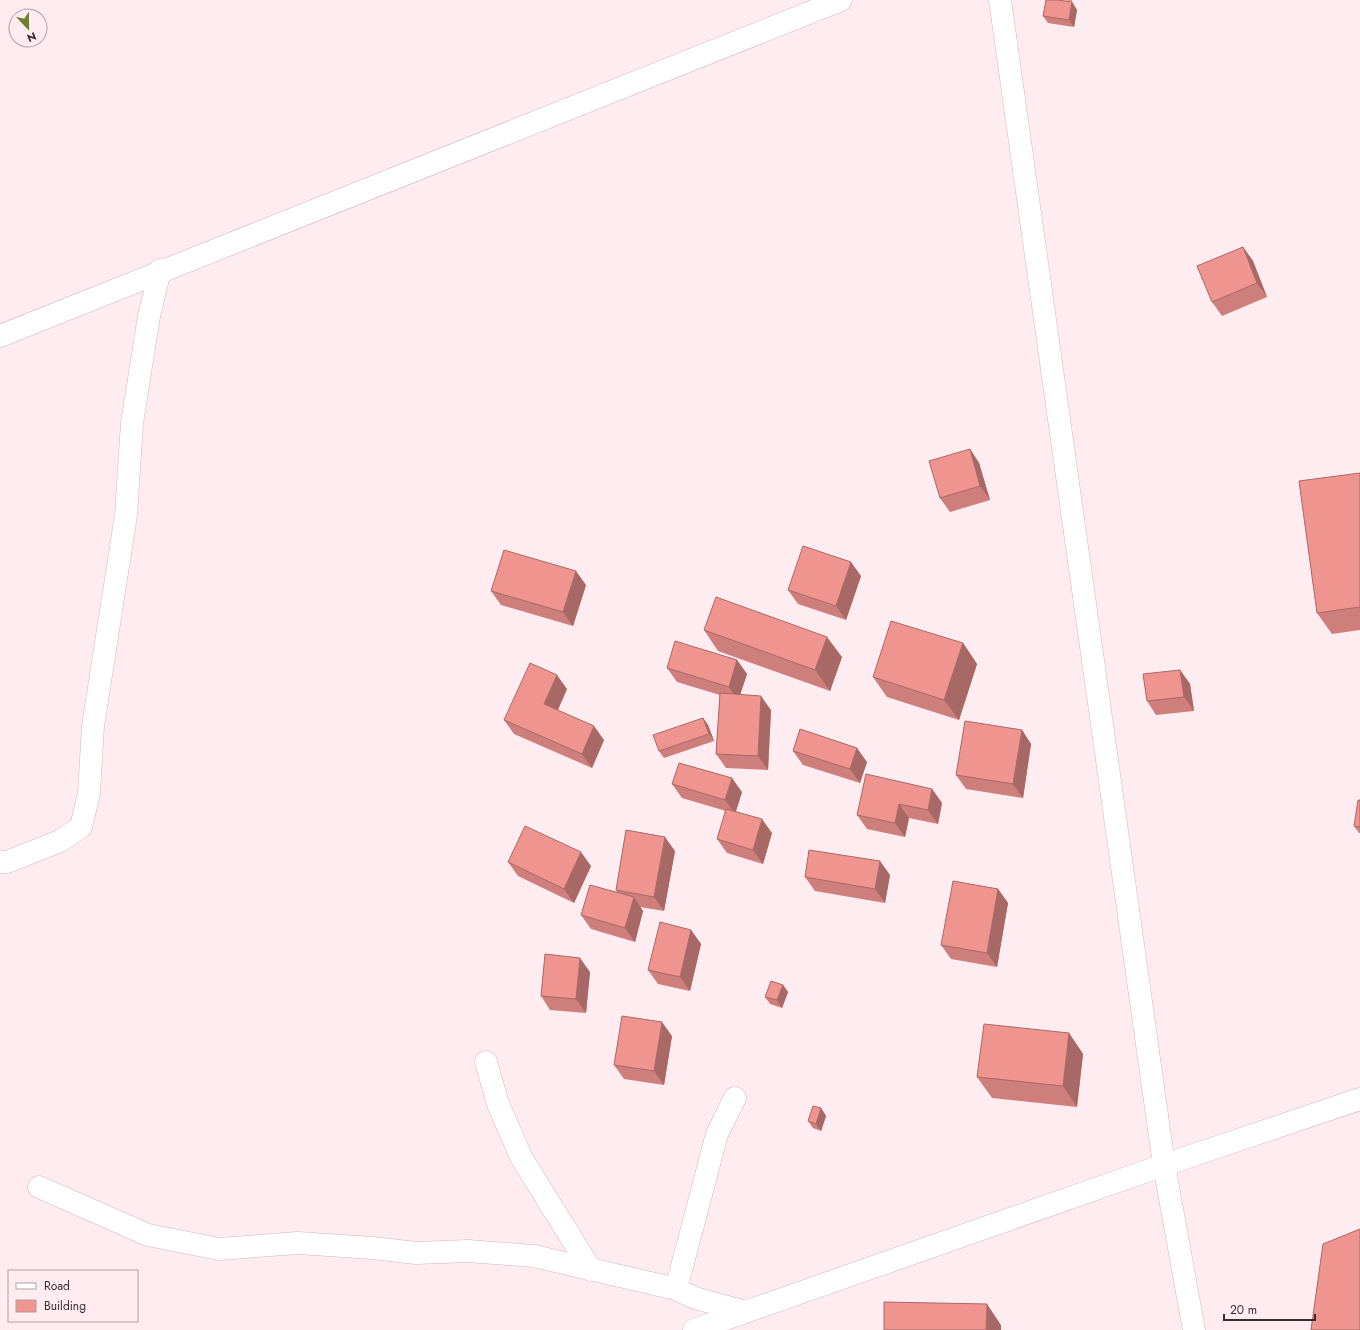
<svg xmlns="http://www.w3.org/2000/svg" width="1360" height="1330" font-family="Jost,sans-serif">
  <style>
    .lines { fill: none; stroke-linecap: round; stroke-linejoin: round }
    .minor-casing { stroke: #d3b6bf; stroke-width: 23 }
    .minor { stroke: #fff; stroke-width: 22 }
    .wall { fill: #ce7f7c }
    .shaded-wall { fill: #a86865 }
    .building { fill: #f09490; stroke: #a86865 }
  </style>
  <rect width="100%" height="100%" fill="#feecf1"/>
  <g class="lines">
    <defs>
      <path id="minor" d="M 1000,0 L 1164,1165 L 1194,1330
        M 0,336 L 841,0
        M 0,862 L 7,862 L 60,841 L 81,827 L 89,793 L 93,726 L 126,515 L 132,423 L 149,316 L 160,270
        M 486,1062 L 498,1104 L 521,1157 L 591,1270
        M 39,1187 L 148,1235 L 219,1249 L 298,1243 L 373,1248 L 416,1253 L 468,1251 L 534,1256 L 676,1289 L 695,1298 L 746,1312
        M 676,1289 L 717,1134 L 735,1098
        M 694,1330 L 1164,1165 L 1360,1099"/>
    </defs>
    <use href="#minor" class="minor-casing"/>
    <use href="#minor" class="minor"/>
  </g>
  <path class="wall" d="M 1062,0 L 1072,0 L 1072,1 Z
    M 1072,2 L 1077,10 L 1074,27 L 1048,23 L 1043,16 Z
    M 1243,247 L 1253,261 L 1267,297 L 1222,316 L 1212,302 Z
    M 970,449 L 979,463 L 990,500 L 950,512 L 940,498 Z
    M 1360,473 L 1360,630 L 1332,634 L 1317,613 Z
    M 861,576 L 846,620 L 798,604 L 788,590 Z
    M 586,585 L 573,626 L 501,605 L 491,591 Z
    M 704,630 L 842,657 L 830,691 L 718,651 Z
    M 963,643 L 977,664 L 959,720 L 887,697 L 873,677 Z
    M 737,660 L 747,674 L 740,695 L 771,710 L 768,770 L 726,768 L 716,754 L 720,695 L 677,682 L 667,668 Z
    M 1180,670 L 1190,684 L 1194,711 L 1156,715 L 1147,701 Z
    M 567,689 L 558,710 L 604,740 L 592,768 L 514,734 L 504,720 Z
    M 703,718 L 708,725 L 714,741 L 664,758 L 659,751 Z
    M 1022,730 L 1031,744 L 1023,798 L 966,789 L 956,775 Z
    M 793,751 L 867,762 L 860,783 L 803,765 Z
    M 672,784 L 742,792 L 736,811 L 772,833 L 763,864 L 727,853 L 717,839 L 726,811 L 682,798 Z
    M 932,789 L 942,803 L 938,824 L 909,818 L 905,837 L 867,829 L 857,815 Z
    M 1360,800 L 1360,833 L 1359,833 L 1354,826 Z
    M 675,851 L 664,911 L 640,907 L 643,911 L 635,942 L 591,929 L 581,915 L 617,893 L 616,890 Z
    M 508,862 L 591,866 L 574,903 L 518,876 Z
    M 890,875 L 885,903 L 815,891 L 805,877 Z
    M 998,889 L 1008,903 L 997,967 L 951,959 L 941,945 Z
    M 691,930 L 701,944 L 690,991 L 658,984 L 648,970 Z
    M 590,972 L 586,1013 L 550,1010 L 541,996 Z
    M 783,985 L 788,992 L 782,1008 L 770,1004 L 765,997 Z
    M 1069,1033 L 1083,1054 L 1077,1107 L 992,1098 L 977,1077 Z
    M 672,1036 L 664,1085 L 624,1079 L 614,1065 Z
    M 821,1108 L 826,1116 L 821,1131 L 813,1128 L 808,1121 Z"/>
  <path class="shaded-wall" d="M 1072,2 L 1077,10 L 1074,27 L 1069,20 Z
    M 1243,247 L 1253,261 L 1267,297 L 1257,283 Z
    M 970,449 L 979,463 L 990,500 L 980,486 Z
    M 851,562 L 861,576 L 846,620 L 836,606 Z
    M 576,571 L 586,585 L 573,626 L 563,612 Z
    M 827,637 L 842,657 L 830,691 L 815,670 Z
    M 963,643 L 977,664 L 959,720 L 944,700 Z
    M 737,660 L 747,674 L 738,701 L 729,687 Z
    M 1180,670 L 1190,684 L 1194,711 L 1184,697 Z
    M 557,675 L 567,689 L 554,718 L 544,704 Z
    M 761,696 L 771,710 L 768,770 L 758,756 Z
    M 703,718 L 708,725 L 714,741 L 709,734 Z
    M 594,726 L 604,740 L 592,768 L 582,754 Z
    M 1022,730 L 1031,744 L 1023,798 L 1013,784 Z
    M 857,748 L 867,762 L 860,783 L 850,769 Z
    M 732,778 L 742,792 L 735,814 L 725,800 Z
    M 932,789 L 942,803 L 938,824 L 928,810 Z
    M 899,804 L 909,818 L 905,837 L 895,823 Z
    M 762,819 L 772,833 L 763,864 L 753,850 Z
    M 665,837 L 675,851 L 664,911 L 654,897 Z
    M 581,852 L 591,866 L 574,903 L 564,889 Z
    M 880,861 L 890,875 L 885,903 L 875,889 Z
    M 998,889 L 1008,903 L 997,967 L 987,953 Z
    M 634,897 L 643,911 L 635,942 L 625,928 Z
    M 691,930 L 701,944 L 690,991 L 680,977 Z
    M 580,958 L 590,972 L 586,1013 L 576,999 Z
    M 783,985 L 788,992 L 782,1008 L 777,1000 Z
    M 662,1022 L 672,1036 L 664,1085 L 654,1071 Z
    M 1069,1033 L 1083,1054 L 1077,1107 L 1063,1086 Z
    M 821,1108 L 826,1116 L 821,1131 L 816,1124 Z
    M 987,1304 L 1001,1325 L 1001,1330 L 986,1330 Z"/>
  <path class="building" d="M 1046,0 L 1058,0 L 1072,2 L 1069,20 L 1043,16 Z
    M 1243,247 L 1257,283 L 1212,302 L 1197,266 Z
    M 970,449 L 980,486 L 940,498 L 929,461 Z
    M 1360,473 L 1360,607 L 1317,613 L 1299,481 Z
    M 803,546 L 851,562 L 836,606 L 788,590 Z
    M 504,550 L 576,571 L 563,612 L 491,591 Z
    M 716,597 L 827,637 L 815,670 L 704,630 Z
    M 891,621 L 963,643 L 944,700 L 873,677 Z
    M 675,641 L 737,660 L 729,687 L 667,668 Z
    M 530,663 L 557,675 L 544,704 L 594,726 L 582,754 L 504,720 Z
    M 1180,670 L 1184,697 L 1147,701 L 1143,674 Z
    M 720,693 L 761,696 L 758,756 L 716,754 Z
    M 703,718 L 709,734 L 659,751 L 653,735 Z
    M 965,721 L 1022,730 L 1013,784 L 956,775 Z
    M 800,729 L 857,748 L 850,769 L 793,751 Z
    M 679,763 L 732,778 L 725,800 L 672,784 Z
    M 866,774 L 932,789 L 928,810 L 899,804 L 895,823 L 857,815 Z
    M 1358,800 L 1360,800 L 1360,827 L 1354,826 Z
    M 726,809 L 762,819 L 753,850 L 717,839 Z
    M 525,826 L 581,852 L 564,889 L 508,862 Z
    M 626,830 L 665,837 L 654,897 L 616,890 Z
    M 809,850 L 880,861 L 875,889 L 805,877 Z
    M 953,881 L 998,889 L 987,953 L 941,945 Z
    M 590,885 L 634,897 L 625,928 L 581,915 Z
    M 660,922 L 691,930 L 680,977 L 648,970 Z
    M 545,954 L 580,958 L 576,999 L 541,996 Z
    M 771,981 L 783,985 L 777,1000 L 765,997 Z
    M 622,1016 L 662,1022 L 654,1071 L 614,1065 Z
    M 984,1024 L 1069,1033 L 1063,1086 L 977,1077 Z
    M 813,1106 L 821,1108 L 816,1124 L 808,1121 Z
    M 1360,1229 L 1360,1330 L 1311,1330 L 1323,1244 Z
    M 884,1302 L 987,1304 L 986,1330 L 884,1330 Z"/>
  <rect x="8" y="1270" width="130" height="52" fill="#feecf1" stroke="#ae9fa3"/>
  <rect x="16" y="1283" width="20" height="6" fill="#ffffff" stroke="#ae9fa3"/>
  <text x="44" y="1290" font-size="12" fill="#372b2f">Road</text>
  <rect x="16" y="1300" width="20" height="12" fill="#f09490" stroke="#ae9fa3"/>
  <text x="44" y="1310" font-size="12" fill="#372b2f">Building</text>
  <g transform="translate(28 28) rotate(158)"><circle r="19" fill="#feecf1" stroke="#ae9fa3"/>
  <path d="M0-3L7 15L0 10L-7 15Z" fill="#6e802f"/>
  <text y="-6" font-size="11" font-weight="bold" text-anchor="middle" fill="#372b2f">N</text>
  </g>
  <path d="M1224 1314v6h91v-6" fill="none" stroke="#372b2f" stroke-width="2"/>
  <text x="1230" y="1314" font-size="12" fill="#372b2f" stroke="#feecf1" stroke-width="3" paint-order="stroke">20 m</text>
</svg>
